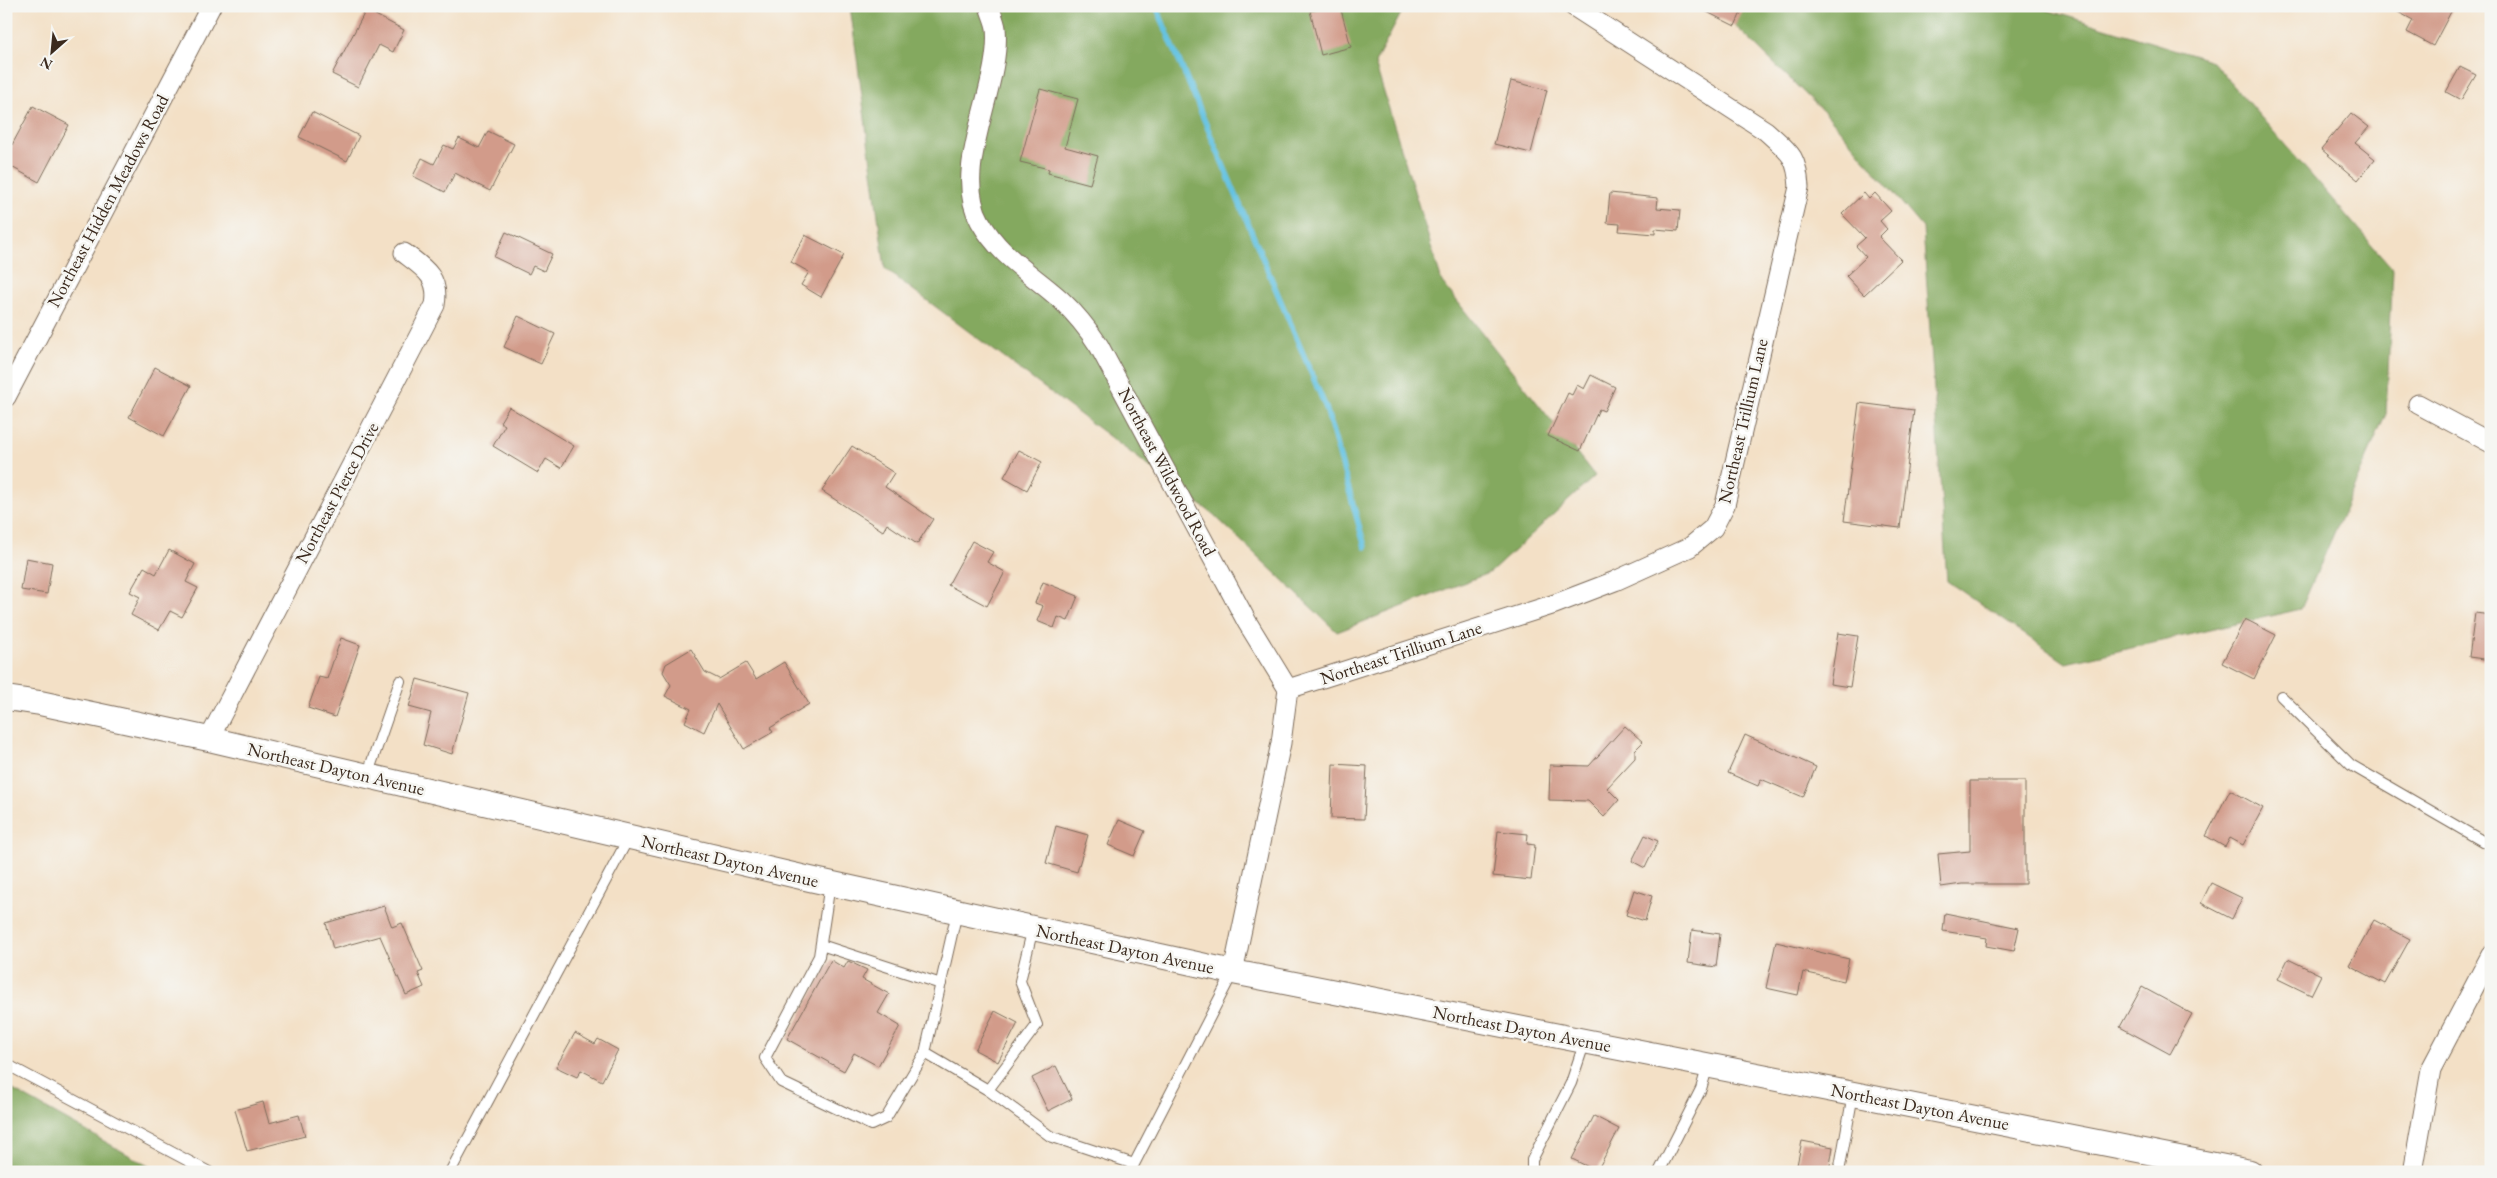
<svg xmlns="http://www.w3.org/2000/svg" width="2497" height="1178" font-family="'EB Garamond',serif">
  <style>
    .forest { fill: #84a95f; stroke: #606a3e }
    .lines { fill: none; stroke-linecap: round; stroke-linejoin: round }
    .stream { stroke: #64c2e2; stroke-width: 5.5 }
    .building { fill: #d29b8a }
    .service-casing { stroke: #7b6a59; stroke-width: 12 }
    .minor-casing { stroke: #7b6a59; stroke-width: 21 }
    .tertiary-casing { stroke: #7b6a59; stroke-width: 26 }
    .service { stroke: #fff; stroke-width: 10 }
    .minor { stroke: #fff; stroke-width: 19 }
    .tertiary { stroke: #fff; stroke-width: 24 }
    .labels { text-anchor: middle; stroke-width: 5; stroke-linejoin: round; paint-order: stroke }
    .street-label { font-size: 18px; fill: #3b2a1e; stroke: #f6f6f2 }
  </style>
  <rect width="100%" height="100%" fill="#f6f6f2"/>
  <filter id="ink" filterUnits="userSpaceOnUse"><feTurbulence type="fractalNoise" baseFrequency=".02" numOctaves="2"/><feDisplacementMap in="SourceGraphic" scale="10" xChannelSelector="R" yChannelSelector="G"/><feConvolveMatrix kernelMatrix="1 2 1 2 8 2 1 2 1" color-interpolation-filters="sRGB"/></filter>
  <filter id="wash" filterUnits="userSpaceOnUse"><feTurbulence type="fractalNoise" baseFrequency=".0096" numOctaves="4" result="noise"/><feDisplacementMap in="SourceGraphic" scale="20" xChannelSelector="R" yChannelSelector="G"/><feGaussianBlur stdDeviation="1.12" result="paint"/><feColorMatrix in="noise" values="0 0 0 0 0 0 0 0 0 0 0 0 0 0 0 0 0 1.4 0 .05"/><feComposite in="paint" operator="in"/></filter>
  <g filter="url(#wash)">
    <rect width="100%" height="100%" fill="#f3e0c6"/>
    <path class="forest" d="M 850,6 L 1405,6 L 1375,63 L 1442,282 L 1595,476 L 1491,572 L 1337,632 L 1213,514 L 885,269 Z
      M 1715,6 L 2034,6 L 2212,61 L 2393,269 L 2386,414 L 2301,609 L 2066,663 L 1947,581 L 1923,228 L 1828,116 Z
      M 6,1086 L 159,1172 L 6,1172 Z"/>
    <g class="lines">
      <path class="stream" d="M 1156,6 L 1326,408 L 1365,547"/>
    </g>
    <g id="blocks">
      <path class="building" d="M 1330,6 L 1340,6 L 1351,47 L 1321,55 L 1310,11 Z
        M 1695,6 L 1744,6 L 1735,26 Z
        M 2387,6 L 2454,6 L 2433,46 L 2407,32 L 2413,20 Z
        M 366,10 L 404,30 L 393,52 L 379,45 L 358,87 L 332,74 Z
        M 2460,67 L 2476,75 L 2461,100 L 2446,92 Z
        M 1511,81 L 1547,90 L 1531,153 L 1494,144 Z
        M 1040,89 L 1078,99 L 1065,147 L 1098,156 L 1090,184 L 1048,173 L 1049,169 L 1020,162 Z
        M 33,106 L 69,125 L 39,182 L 6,164 L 6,156 Z
        M 312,112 L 359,136 L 347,161 L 299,137 Z
        M 2351,113 L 2369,127 L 2355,143 L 2375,159 L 2358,180 L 2321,149 Z
        M 488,131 L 514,144 L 490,191 L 455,173 L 445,192 L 413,176 L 422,158 L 434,164 L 444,145 L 453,149 L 459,138 L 479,148 Z
        M 1610,193 L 1658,198 L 1657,208 L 1680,210 L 1678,231 L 1655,229 L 1655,234 L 1619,231 L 1620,224 L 1607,223 Z
        M 1864,193 L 1869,199 L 1875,193 L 1891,211 L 1880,221 L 1887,229 L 1879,237 L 1901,260 L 1864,295 L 1846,276 L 1866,257 L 1856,246 L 1865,238 L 1842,214 Z
        M 506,232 L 552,254 L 544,271 L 533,266 L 529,274 L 494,257 Z
        M 805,235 L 844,255 L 821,297 L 801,285 L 809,272 L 791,262 Z
        M 518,316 L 555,334 L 541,364 L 504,347 Z
        M 155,367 L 191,386 L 164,436 L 129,417 Z
        M 1591,375 L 1615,387 L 1604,411 L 1599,409 L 1580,451 L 1548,436 L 1568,393 L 1572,395 L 1577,385 L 1584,389 Z
        M 1859,403 L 1914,410 L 1900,528 L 1844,521 Z
        M 509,407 L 574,446 L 561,468 L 546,459 L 538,473 L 493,446 L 505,425 L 500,422 Z
        M 852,446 L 894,473 L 885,487 L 933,519 L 917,544 L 887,524 L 883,531 L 822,491 Z
        M 1019,450 L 1042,462 L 1027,490 L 1004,477 Z
        M 972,541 L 993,552 L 987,562 L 1005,572 L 987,606 L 948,585 Z
        M 169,550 L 195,564 L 186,582 L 198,588 L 182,617 L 170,611 L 159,630 L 131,615 L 140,597 L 130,592 L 144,567 L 156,574 Z
        M 26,558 L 52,563 L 47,594 L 21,590 Z
        M 1043,582 L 1078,596 L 1068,621 L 1058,617 L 1054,628 L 1037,621 L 1043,606 L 1035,603 Z
        M 2475,613 L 2491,615 L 2491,660 L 2469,657 Z
        M 2245,619 L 2276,635 L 2254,679 L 2222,663 Z
        M 1838,633 L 1858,636 L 1850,687 L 1830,684 Z
        M 341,638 L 360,645 L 335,717 L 308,708 L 319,677 L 327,679 Z
        M 691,649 L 705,672 L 719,679 L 746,663 L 756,679 L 784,662 L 809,704 L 770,728 L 773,732 L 744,749 L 717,704 L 704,732 L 685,722 L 691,709 L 665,696 L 671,685 L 663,672 L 666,664 Z
        M 417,679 L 469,693 L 452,754 L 423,745 L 431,713 L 409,707 Z
        M 1625,726 L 1643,742 L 1635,750 L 1635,758 L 1607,788 L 1619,800 L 1604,817 L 1588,801 L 1549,800 L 1550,765 L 1589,766 Z
        M 1745,735 L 1816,767 L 1803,797 L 1761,779 L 1758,786 L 1728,773 Z
        M 1333,764 L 1367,766 L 1364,819 L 1331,818 Z
        M 1970,781 L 2025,781 L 2025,884 L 1962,884 L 1941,887 L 1938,854 L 1970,851 Z
        M 2230,790 L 2263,808 L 2243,845 L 2230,838 L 2225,847 L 2206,836 Z
        M 1119,820 L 1145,831 L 1134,856 L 1108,845 Z
        M 1056,826 L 1088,835 L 1077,872 L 1046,863 Z
        M 1498,831 L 1528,834 L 1527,844 L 1535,845 L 1531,880 L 1493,876 Z
        M 1645,835 L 1658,841 L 1645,868 L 1632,861 Z
        M 2211,883 L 2242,898 L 2232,919 L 2201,903 Z
        M 1634,890 L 1652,896 L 1645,921 L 1626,915 Z
        M 384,906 L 392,927 L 402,923 L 423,971 L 418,973 L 424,987 L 406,995 L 380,936 L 333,949 L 326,923 Z
        M 1945,913 L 2019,928 L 2014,951 L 1986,946 L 1987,938 L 1943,931 Z
        M 2374,920 L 2410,939 L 2385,984 L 2349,965 Z
        M 1692,930 L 1720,934 L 1716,967 L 1688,963 Z
        M 1776,942 L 1849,959 L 1844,981 L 1803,972 L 1798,995 L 1766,988 Z
        M 2288,959 L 2321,975 L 2311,995 L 2278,979 Z
        M 831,960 L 844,968 L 848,961 L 867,970 L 862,979 L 889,994 L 878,1013 L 900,1026 L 878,1066 L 854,1053 L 844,1071 L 787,1039 Z
        M 2142,987 L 2192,1014 L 2170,1054 L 2120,1027 Z
        M 995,1011 L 1018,1023 L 998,1062 L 975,1050 Z
        M 575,1033 L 595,1044 L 598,1039 L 618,1050 L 602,1081 L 581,1070 L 577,1077 L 556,1067 Z
        M 1056,1066 L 1072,1099 L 1048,1111 L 1032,1078 Z
        M 263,1102 L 269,1123 L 299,1115 L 305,1136 L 247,1151 L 235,1110 Z
        M 1594,1116 L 1619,1129 L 1597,1171 L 1572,1159 Z
        M 1802,1141 L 1833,1147 L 1829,1171 L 1797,1165 Z"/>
    </g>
  </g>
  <g filter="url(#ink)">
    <use href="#blocks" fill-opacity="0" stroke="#7b6a59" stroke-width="1"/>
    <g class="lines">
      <defs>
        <path id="service" d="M 2281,696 L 2351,765 L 2491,846
          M 367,776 L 400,681
          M 830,884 L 819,956 L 765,1058 L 781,1082 L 871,1125 L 886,1118 L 925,1053
          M 957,912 L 925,1053 L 988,1090 L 1037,1025 L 1020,981 L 1033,928
          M 821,945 L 941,984
          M 6,1064 L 209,1172
          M 988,1090 L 1050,1136 L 1134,1164
          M 450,1172 L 629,837
          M 1130,1172 L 1233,972
          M 1532,1172 L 1532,1160 L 1571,1083 L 1585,1041
          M 1659,1172 L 1701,1089 L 1708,1065
          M 1839,1172 L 1853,1094"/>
        <path id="minor" d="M 989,6 C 991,13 995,21 996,28 C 1002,86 950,169 980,221 C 1000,257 1031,273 1061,300 C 1076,314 1088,329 1099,346 L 1247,622 L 1288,689 L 1281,743 L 1233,972
          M 6,397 L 211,6
          M 2418,404 L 2491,443
          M 1288,689 L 1555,604 L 1615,581 L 1690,547 L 1713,528 L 1725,505 L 1799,187 C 1797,155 1789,152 1766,131 L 1573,6
          M 209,739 L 435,305 C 440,277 424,268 404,253
          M 2413,1172 L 2431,1069 L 2491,955"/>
        <path id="tertiary" d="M 6,698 L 40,703 L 209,739 L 810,879 L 1233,972 L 2250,1172"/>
      </defs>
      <use href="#service" class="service-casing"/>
      <use href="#minor" class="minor-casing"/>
      <use href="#tertiary" class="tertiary-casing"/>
      <use href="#service" class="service"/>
      <use href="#minor" class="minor"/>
      <use href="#tertiary" class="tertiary"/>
    </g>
  </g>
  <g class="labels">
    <g class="street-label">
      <text transform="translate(108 201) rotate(-62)" y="6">Northeast Hidden Meadows Road</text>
      <text transform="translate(1743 421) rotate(-77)" y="6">Northeast Trillium Lane</text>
      <text transform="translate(1167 472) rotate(62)" y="6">Northeast Wildwood Road</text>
      <text transform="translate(337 493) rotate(-62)" y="6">Northeast Pierce Drive</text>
      <text transform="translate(1401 653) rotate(-18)" y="6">Northeast Trillium Lane</text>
      <text transform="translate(336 769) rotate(13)" y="6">Northeast Dayton Avenue</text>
      <text transform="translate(730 861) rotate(13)" y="6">Northeast Dayton Avenue</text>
      <text transform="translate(1125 949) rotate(12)" y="6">Northeast Dayton Avenue</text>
      <text transform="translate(1522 1029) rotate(11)" y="6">Northeast Dayton Avenue</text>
      <text transform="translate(1920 1107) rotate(11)" y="6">Northeast Dayton Avenue</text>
    </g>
  </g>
  <rect width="2497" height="1178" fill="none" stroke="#f6f6f2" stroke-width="25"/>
  <g transform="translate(52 52) rotate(207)" stroke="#f6f6f2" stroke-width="4" paint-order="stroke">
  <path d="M0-4L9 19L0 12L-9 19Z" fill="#3b2a1e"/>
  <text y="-8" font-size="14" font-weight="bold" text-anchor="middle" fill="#3b2a1e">N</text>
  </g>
</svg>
